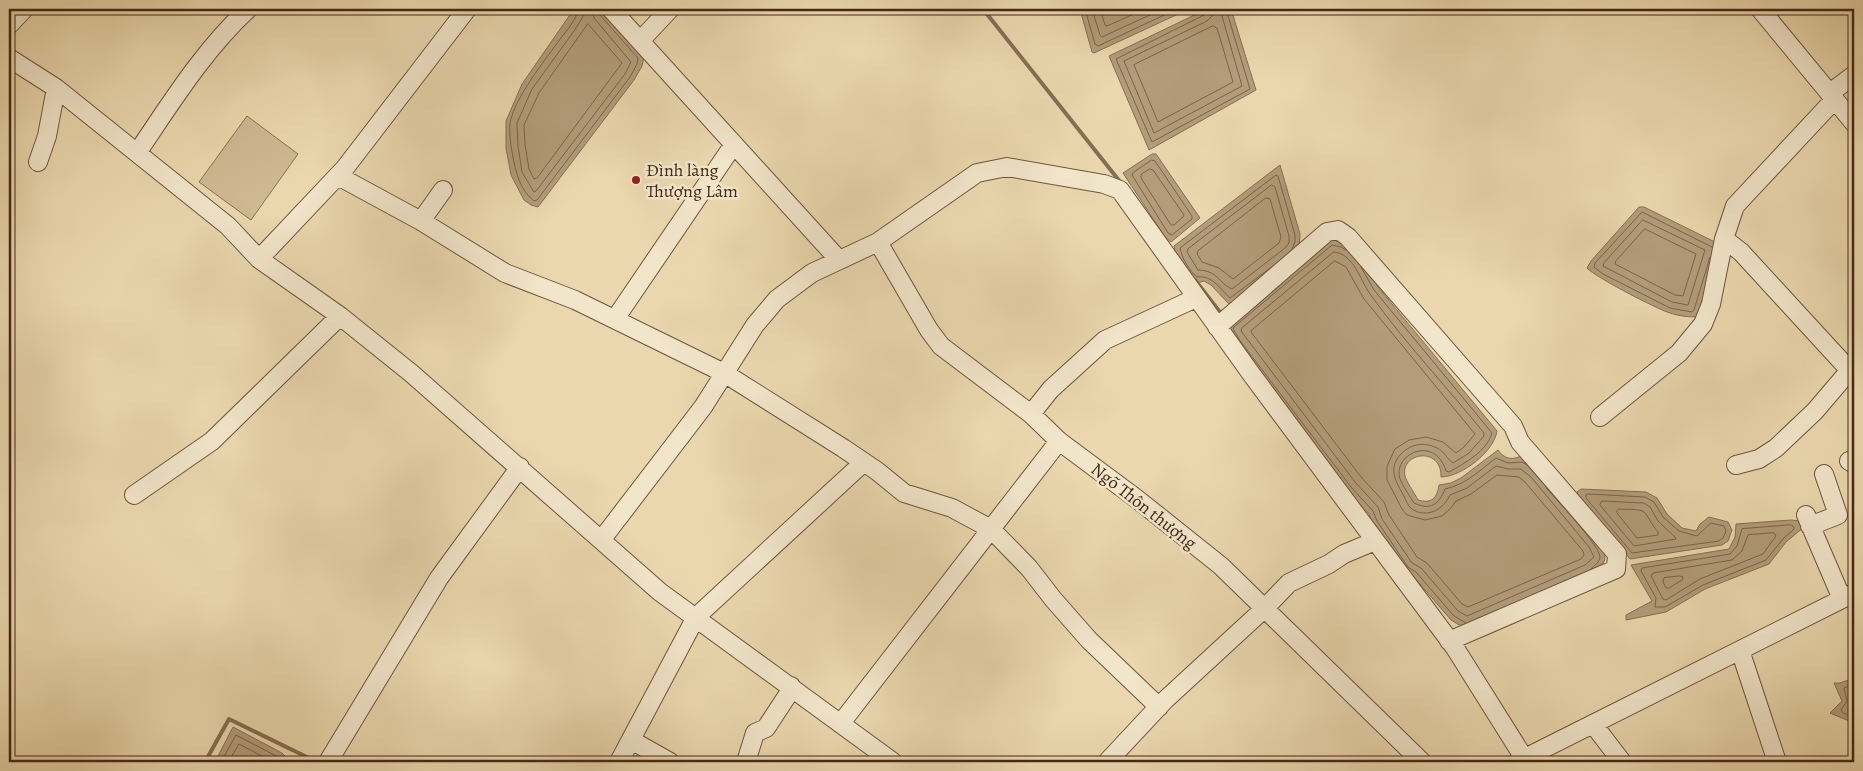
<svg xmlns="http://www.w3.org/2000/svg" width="1863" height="771" font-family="Alegreya,serif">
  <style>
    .green { fill: #ceb993; stroke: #8a7054 }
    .water { fill: #b29c7a; stroke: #866e52 }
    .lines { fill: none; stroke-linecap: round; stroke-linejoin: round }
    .shore { stroke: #7c6248; stroke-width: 1 }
    .stream { stroke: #866e52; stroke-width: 4 }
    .minor-casing { stroke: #6e543c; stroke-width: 20 }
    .minor { stroke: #f1e5ca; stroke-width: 18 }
    .poi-dot { fill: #8f2418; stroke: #f1e5ca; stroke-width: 2 }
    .labels { text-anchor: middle; stroke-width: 5; stroke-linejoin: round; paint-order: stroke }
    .poi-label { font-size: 18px; fill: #452816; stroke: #f1e5ca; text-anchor: start }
    .street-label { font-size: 18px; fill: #452816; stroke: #f1e5ca }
  </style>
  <rect width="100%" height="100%" fill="#ead7ad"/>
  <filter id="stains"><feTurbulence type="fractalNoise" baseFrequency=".004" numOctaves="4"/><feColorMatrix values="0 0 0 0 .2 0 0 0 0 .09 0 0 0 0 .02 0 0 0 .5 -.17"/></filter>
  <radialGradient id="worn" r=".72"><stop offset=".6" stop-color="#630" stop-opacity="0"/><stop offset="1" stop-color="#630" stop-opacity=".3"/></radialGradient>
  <path class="green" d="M 247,116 L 298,154 L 251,220 L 199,182 Z"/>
  <path class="water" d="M 574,9 L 601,9 L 644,57 L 642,66 L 634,80 L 538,207 L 531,205 L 524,200 L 511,175 L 506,148 L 506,121 L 522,84 Z
    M 1078,9 L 1189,9 L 1094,53 L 1092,52 L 1081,13 Z
    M 1207,9 L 1231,9 L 1256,90 L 1149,150 L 1109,56 Z
    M 1152,154 L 1156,154 L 1200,218 L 1171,242 L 1165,237 L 1123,173 Z
    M 1280,165 L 1300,234 L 1299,248 L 1230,305 L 1211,285 L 1204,281 L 1197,283 L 1194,281 L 1176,256 L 1174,246 Z
    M 1639,207 L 1644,207 L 1719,244 L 1697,317 C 1688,317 1679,316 1670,313 C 1657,309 1595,277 1587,268 L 1591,261 Z
    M 1331,240 L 1344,242 L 1368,270 L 1378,287 L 1497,431 C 1494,452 1461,477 1441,477 C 1442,446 1400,452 1405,476 C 1407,483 1414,492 1418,500 C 1432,504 1437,498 1439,485 L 1451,483 L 1461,478 L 1498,450 C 1504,459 1513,461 1522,455 L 1598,540 C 1603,550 1609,556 1601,567 L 1466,629 L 1451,620 L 1413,576 L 1405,572 L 1372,523 L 1369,514 L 1347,490 L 1236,345 L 1228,326 Z
    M 1581,489 L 1646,492 L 1657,498 L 1667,514 L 1682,528 L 1696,531 L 1700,524 L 1709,517 L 1728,522 L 1732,530 L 1728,541 L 1722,545 L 1630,559 L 1579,498 L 1577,492 Z
    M 1791,520 L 1801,521 L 1804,527 L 1786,542 L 1769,564 L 1705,589 L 1666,612 L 1626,620 L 1626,615 L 1652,601 L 1631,565 L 1729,549 L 1735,537 L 1736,524 Z
    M 1854,678 L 1854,723 L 1830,713 L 1842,701 L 1834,683 L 1840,683 Z
    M 233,727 L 282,753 L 286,757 L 283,762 L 215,762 Z"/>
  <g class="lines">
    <path class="shore" d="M 578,9 C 577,19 567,30 561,38 C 545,60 515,97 510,123 C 509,134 511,147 513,157 C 516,173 520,190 534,201 L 537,200 L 630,77 L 637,64 L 638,58 L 599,14 L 598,9
      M 584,9 L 584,15 L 574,31 L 532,89 L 517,123 L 518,146 L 522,172 L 534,192 L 536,191 L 625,74 L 631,62 L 594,18 L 592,9
      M 1085,9 L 1095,44 L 1098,46 L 1177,9
      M 1092,9 L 1100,35 L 1102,37 L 1163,9
      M 1100,9 L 1105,25 L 1107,26 L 1145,9
      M 1207,9 L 1204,15 L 1116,59 L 1152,142 L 1250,89 L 1226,9
      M 1214,9 L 1212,16 L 1207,21 L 1124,61 L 1154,133 L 1242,86 L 1220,9
      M 588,24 L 622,63 L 537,178 L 534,179 L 529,169 L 525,145 L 524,125 L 539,93 Z
      M 1213,26 L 1217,28 L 1233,82 L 1158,122 L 1134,65 Z
      M 1152,160 L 1155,161 L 1192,216 L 1192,219 L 1172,235 L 1168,233 L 1132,175 L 1133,173 Z
      M 1150,169 L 1153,170 L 1184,215 L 1183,217 L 1174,225 L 1171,225 L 1141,178 L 1141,175 Z
      M 1272,185 L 1275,187 L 1289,236 L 1289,243 L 1285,248 L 1232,289 C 1217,282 1219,271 1198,270 L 1187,252 L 1188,249 Z
      M 1266,198 L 1270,199 L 1281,237 L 1279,243 L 1233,279 L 1219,268 L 1202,262 L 1197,254 L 1198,251 Z
      M 1643,220 L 1705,250 L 1688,305 L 1672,302 L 1603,266 L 1604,263 Z
      M 1645,229 L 1696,254 L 1683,296 L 1675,295 L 1615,264 L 1616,261 Z
      M 1346,250 L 1341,247 L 1332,245 L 1234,327 L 1233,329 L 1241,342 L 1351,487 L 1373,511 L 1377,521 L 1408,567 L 1416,572 L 1454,616 L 1466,623
      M 1334,252 C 1354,254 1360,280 1370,294 C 1405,343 1447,387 1484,433 L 1484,436 L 1469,453 L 1453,463 C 1447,459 1444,451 1437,448 C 1427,443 1416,443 1407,449 C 1386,464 1394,479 1404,496 C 1406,501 1408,506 1412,509 C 1427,519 1444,509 1450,495 L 1467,488 L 1496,466 L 1508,469 L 1521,469 L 1531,477 L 1589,547 L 1594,557 L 1585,565 L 1467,616 L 1458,611 L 1421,568 L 1412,563 L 1382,519 L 1378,507 L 1355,482 L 1241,331 L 1242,328 Z
      M 1710,257 L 1694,310 L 1692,312 L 1670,308 L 1603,274 L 1594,267 L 1595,263 L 1642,212 L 1712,247
      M 1335,261 L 1346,267 L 1364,299 L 1475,434 L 1464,447 L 1456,453 L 1443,442 L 1426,437 L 1409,440 L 1395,449 L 1387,466 L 1387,480 L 1402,509 L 1407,515 L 1425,520 L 1442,516 L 1451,508 L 1456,501 L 1471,494 L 1497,475 L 1519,477 L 1525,482 L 1583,551 L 1584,555 L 1581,559 L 1468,607 L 1462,604 L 1427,563 L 1417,557 L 1389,515 L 1384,502 L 1361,477 L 1251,332 L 1252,330 Z
      M 1273,266 L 1230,298 C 1220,289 1213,275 1197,277 C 1189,271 1182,258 1180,248 L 1276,175 L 1278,176 L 1295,235 L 1295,242 L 1292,249
      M 1361,267 L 1374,290 L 1492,433 C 1487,451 1465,463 1449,472 L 1446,471 C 1435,434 1392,454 1400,479 C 1403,487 1410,496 1414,503 C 1431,511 1439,504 1445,489 C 1465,485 1479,471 1496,458 L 1508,463 L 1522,462 L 1527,465
      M 1546,488 C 1556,499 1600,546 1600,557 C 1600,562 1594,566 1591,569
      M 1588,494 L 1645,497 L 1654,502 L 1663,517 L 1679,531 L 1697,536 L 1711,523 L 1724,526 L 1726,531 L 1723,538 L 1719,541 L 1632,553 L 1586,498 L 1586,495 Z
      M 1602,501 L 1644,503 L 1650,507 L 1658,521 L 1675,537 L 1676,539 L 1634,546 L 1600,505 Z
      M 1619,509 C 1626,510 1638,508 1644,512 C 1647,514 1653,527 1658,532 L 1658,535 L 1637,538 L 1617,513 L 1617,511 Z
      M 1791,525 L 1794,527 L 1794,529 L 1783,539 L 1766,560 L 1703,585 L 1665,607 L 1655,607 L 1656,598 L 1641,571 L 1642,568 L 1730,554 L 1737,546 L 1742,529 Z
      M 1774,533 L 1776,536 L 1763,554 L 1700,579 L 1666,600 L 1663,599 L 1651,576 L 1653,573 L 1732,560 L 1742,551 L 1748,535 Z
      M 1680,576 L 1683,577 L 1682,580 L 1669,588 L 1666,588 L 1663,582 L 1664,578 Z
      M 1854,684 L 1844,688 L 1847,701 L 1841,710 L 1843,713 L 1854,717
      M 221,762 L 236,735 L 278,757 L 279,762
      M 228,762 L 239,744 L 273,762"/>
    <path class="stream" d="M 983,9 L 1121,183
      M 1195,280 L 1223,316
      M 205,762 L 229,719 L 315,761 L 314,762"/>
    <defs>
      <path id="minor" d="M 611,9 L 839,260
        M 1760,9 L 1854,123
        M 9,25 L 24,9
        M 640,41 L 670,9
        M 9,58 L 56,88 L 228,226 L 259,259 L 340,316 L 411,373 L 660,592 L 893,762
        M 1830,93 L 1854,75
        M 137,153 C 171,103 203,51 248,9
        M 38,162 L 47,136 L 56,88
        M 338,176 L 421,221 L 505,273 L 575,300 L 724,373 L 843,448 L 877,471 L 904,493 L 952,508 L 991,529 L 1029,568 L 1053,599 L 1089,640 L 1159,707
        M 421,221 L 443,190
        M 1724,239 L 1741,252 L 1854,375
        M 878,242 L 929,330 L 941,346 L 1031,414 L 1059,441 L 1137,499 L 1221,566 L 1422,762
        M 259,259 L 345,168 L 467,9
        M 615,319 L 734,144
        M 1217,327 L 1327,232 L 1338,230 L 1348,237 L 1513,426 L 1520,442 L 1617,554 L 1616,569 L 1449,641
        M 1031,414 L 1051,389 L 1105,340 L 1196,298
        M 1600,417 L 1679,353 L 1703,324 L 1711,304 L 1724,239 L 1735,206 L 1835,99
        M 1849,461 L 1854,464
        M 1736,465 L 1759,459 L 1776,448 L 1815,411 L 1850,370
        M 134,495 L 212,441 L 340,316
        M 1806,515 L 1842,599
        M 1810,526 L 1838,515 L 1824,474
        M 602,539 L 703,407 L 755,325 L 777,299 L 812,273 L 878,242 L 977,173 L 1007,167 L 1104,184 L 1120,190 L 1252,375 L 1455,648 L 1524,758
        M 1740,650 L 1777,762
        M 841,723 L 1059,441
        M 1593,724 L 1622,762
        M 631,740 L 670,762
        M 328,762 L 439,578 L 520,467
        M 619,762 L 696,617 L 864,462
        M 746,762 L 755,733 L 766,728 L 787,696 L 791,686
        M 1107,762 L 1164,701 L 1265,608 L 1289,583 L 1329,564 L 1344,554 L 1375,541
        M 1517,762 L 1854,593"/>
    </defs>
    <use href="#minor" class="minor-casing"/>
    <use href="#minor" class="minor"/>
  </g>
  <circle class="poi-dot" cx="636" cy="180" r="5"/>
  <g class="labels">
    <g class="poi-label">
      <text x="646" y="176">Đình làng<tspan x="646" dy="21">Thượng Lâm</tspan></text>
    </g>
    <g class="street-label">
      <text transform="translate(1144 506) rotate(38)" y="6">Ngõ Thôn thượng</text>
    </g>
  </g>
  <rect width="1863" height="771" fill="none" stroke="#ead7ad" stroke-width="30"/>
  <rect x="10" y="10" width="1843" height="751" fill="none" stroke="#452816" stroke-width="2.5"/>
  <rect x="15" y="15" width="1833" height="741" fill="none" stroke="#452816"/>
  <rect width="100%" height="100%" filter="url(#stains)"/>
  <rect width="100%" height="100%" fill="url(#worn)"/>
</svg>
